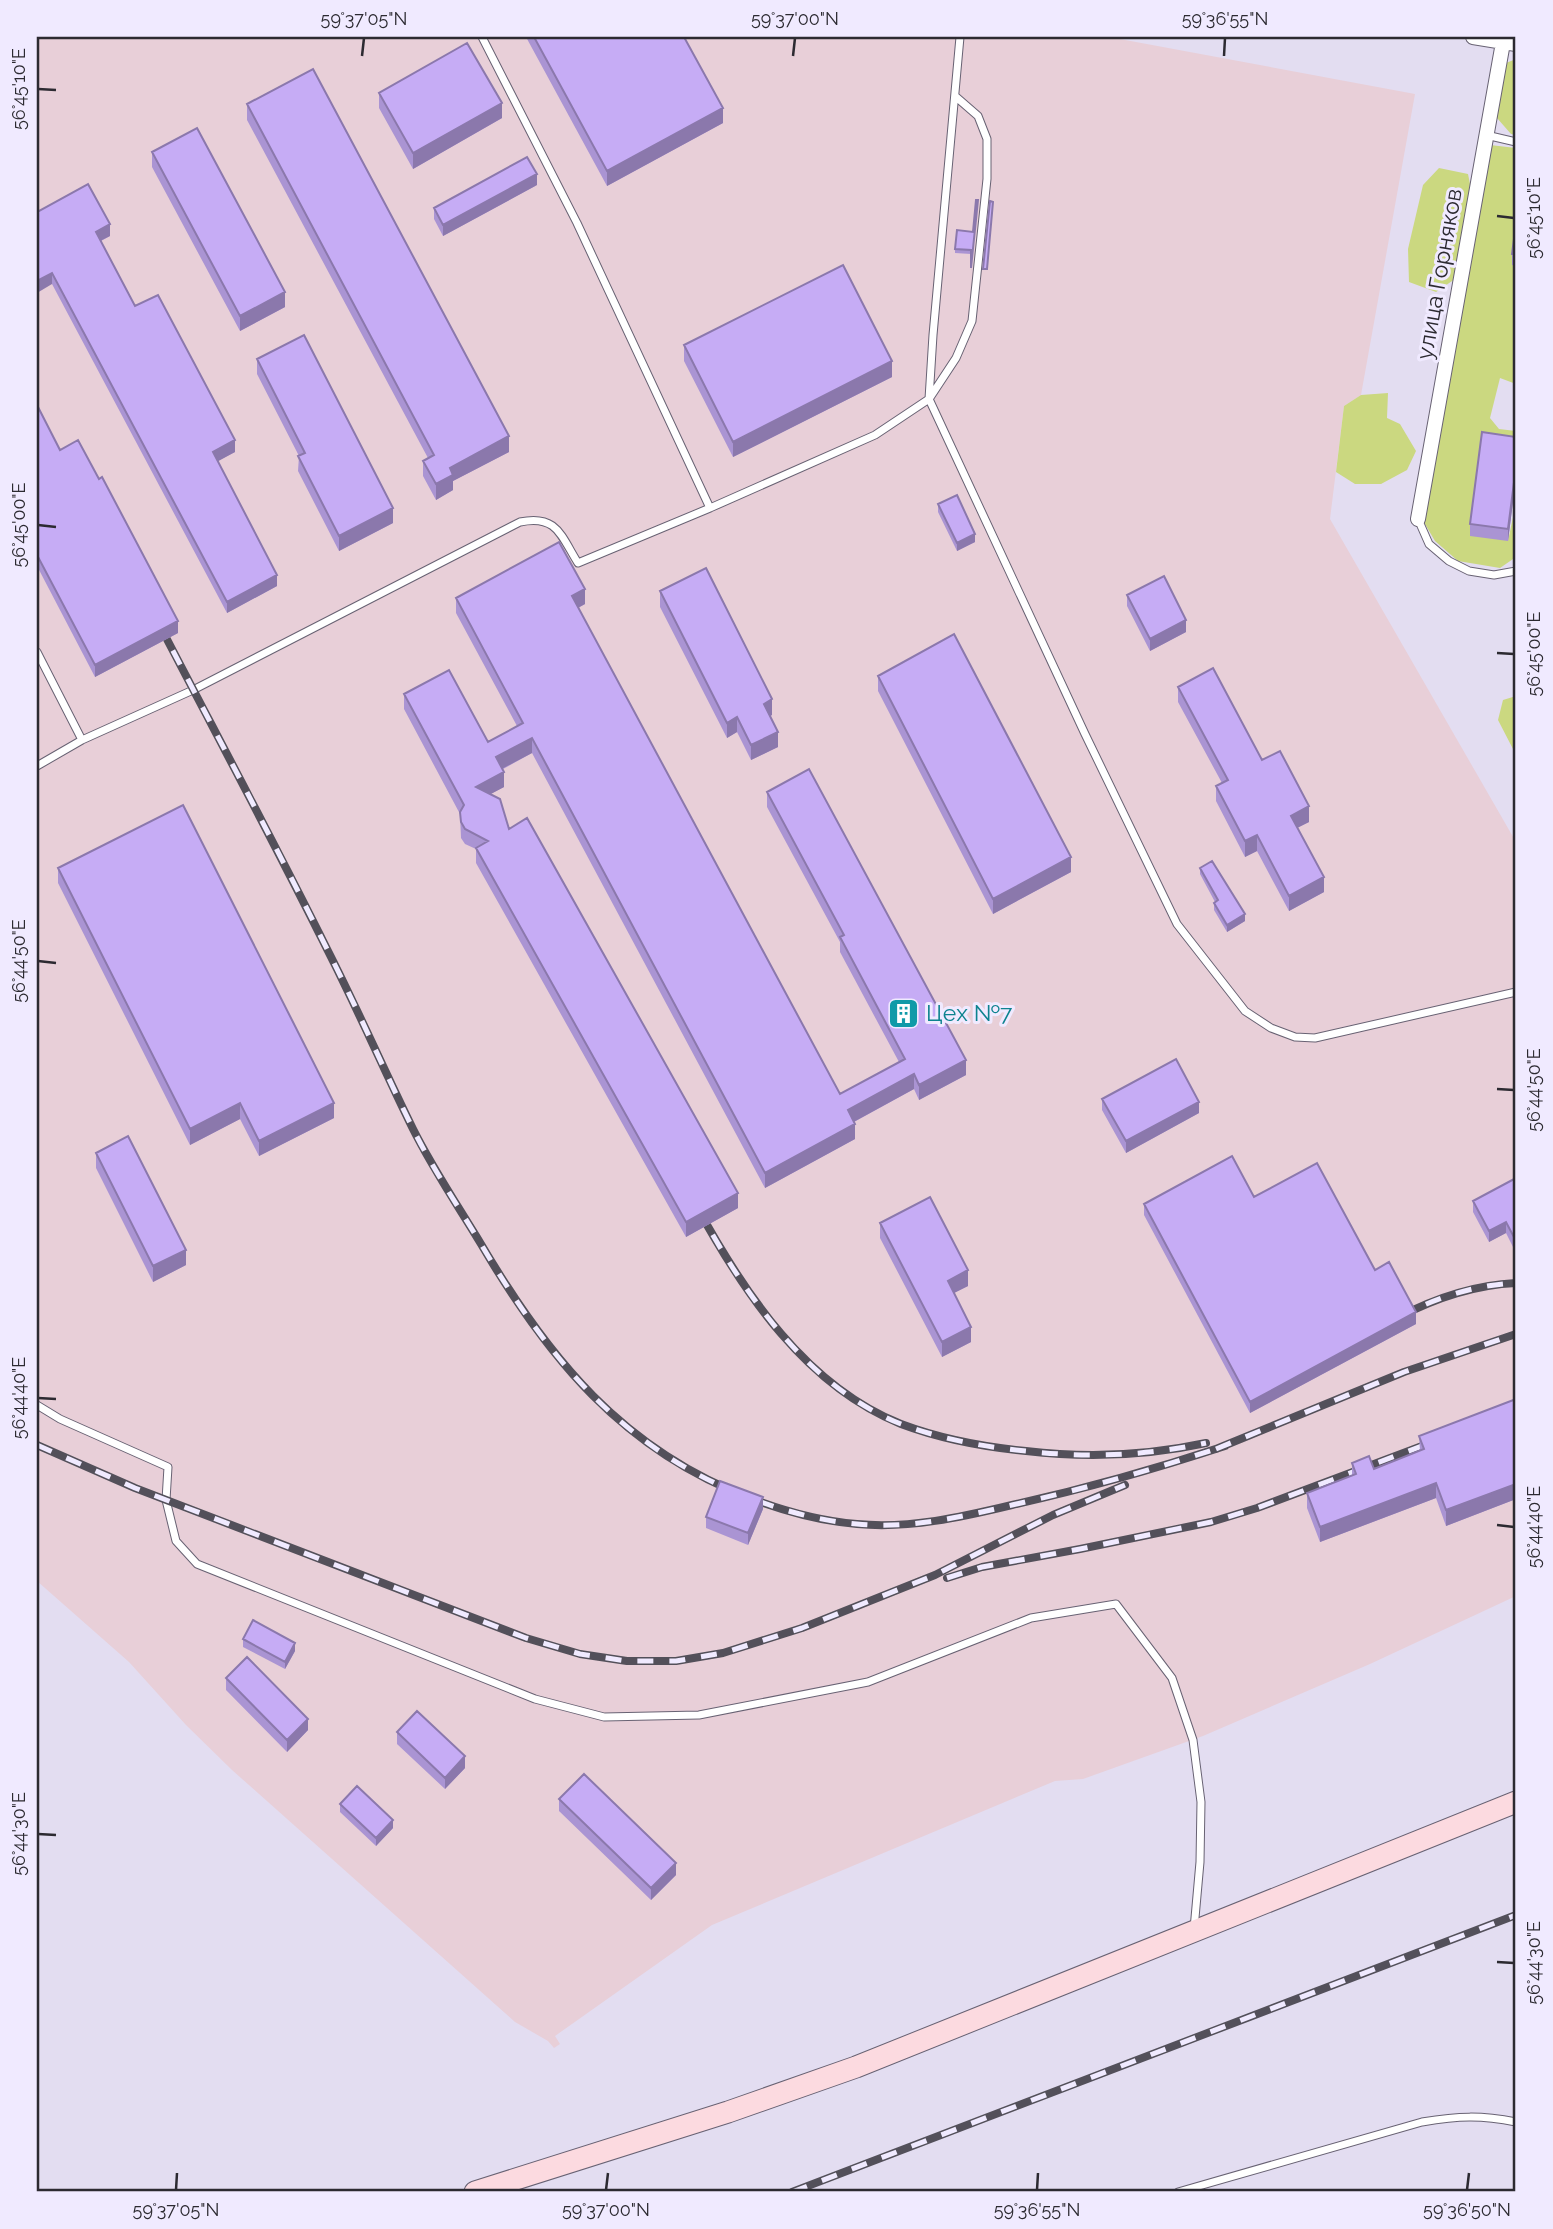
<svg xmlns="http://www.w3.org/2000/svg" width="1553" height="2229" font-family="Raleway,sans-serif">
  <style>
    .industrial { fill: #e8cfd8 }
    .green { fill: #cbd880 }
    .lines { fill: none; stroke-linecap: round; stroke-linejoin: round }
    .service-casing { stroke: #686273; stroke-width: 9 }
    .minor-casing { stroke: #686273; stroke-width: 16 }
    .secondary-casing { stroke: #686273; stroke-width: 23 }
    .service { stroke: #fff; stroke-width: 7 }
    .minor { stroke: #fff; stroke-width: 14 }
    .secondary { stroke: #fcdae0; stroke-width: 21 }
    .rail-casing { stroke: #53505a; stroke-width: 8 }
    .rail { stroke: #f0eaff; stroke-width: 5; stroke-dasharray: 16; stroke-linecap: butt }
    .wall { fill: #aa94d3 }
    .shaded-wall { fill: #8b78ac }
    .building { fill: #c6acf5; stroke: #8b78ac; stroke-width: 2 }
    .ticks { fill: none; stroke: #2c2a31; stroke-width: 2.5 }
    .labels { text-anchor: middle; stroke-width: 6; stroke-linejoin: round; paint-order: stroke }
    .street-label { font-size: 23px; fill: #2c2a31; stroke: #f0eaff }
    .culture-label { font-size: 23px; fill: #0d838f; stroke: #f0eaff; text-anchor: start }
    .neatline { fill: none; stroke: #2c2a31; stroke-width: 2.5 }
    .ticks-label { font-size: 18px; text-anchor: middle; fill: #2c2a31 }
  </style>
  <rect width="100%" height="100%" fill="#e3ddf1"/>
  <path class="industrial" d="M 37,37 L 1109,37 L 1415,94 L 1361,395 L 1344,406 L 1330,519 L 1516,842 L 1516,1596 L 1370,1664 L 1203,1736 L 1083,1779 L 1055,1781 L 712,1925 L 555,2036 L 560,2044 L 554,2048 L 548,2041 L 515,2022 L 232,1770 L 186,1725 L 129,1662 L 37,1581 Z"/>
  <path class="green" d="M 1516,59 L 1516,135 L 1511,134 L 1497,118 L 1500,84 L 1506,63 Z
    M 1490,145 L 1516,148 L 1516,235 L 1513,265 L 1516,266 L 1516,384 L 1500,378 L 1490,418 L 1499,429 L 1516,431 L 1508,541 L 1516,503 L 1516,557 L 1500,568 L 1458,561 L 1435,541 L 1422,519 Z
    M 1439,168 L 1468,174 L 1470,184 L 1455,279 L 1436,292 L 1409,282 L 1408,249 L 1423,185 Z
    M 1388,393 L 1387,418 L 1400,424 L 1416,451 L 1407,470 L 1381,484 L 1355,484 L 1336,472 L 1344,406 L 1361,395 Z
    M 1516,696 L 1516,751 L 1513,749 L 1498,720 L 1503,700 Z"/>
  <g class="lines">
    <defs>
      <path id="service" d="M 482,37 L 577,223 L 710,508 L 875,435 L 929,399 L 933,335 L 960,37
        M 955,96 L 978,116 L 987,139 L 987,179 L 972,321 L 956,358 L 929,399 L 1085,734 L 1177,924 L 1245,1011 L 1271,1028 L 1295,1037 L 1315,1038 L 1516,992
        M 1486,135 L 1516,142
        M 1418,519 L 1429,544 L 1449,561 L 1469,571 L 1494,575 L 1516,571
        M 37,652 L 82,740
        M 37,766 L 82,740 L 193,690 L 520,522 C 557,514 561,536 578,563 L 710,508
        M 37,1405 L 60,1419 L 168,1467 L 166,1500 L 176,1541 L 197,1564 L 535,1699 L 604,1717 L 699,1715 L 868,1682 L 1031,1618 L 1116,1604 L 1172,1678 L 1193,1740 L 1201,1802 L 1200,1862 L 1194,1929
        M 1178,2192 L 1422,2122 C 1459,2116 1480,2115 1516,2122"/>
      <path id="minor" d="M 1473,37 L 1516,44
        M 1418,519 L 1504,37"/>
      <path id="secondary" d="M 475,2192 L 728,2112 L 856,2067 L 1516,1802"/>
    </defs>
    <use href="#service" class="service-casing"/>
    <use href="#minor" class="minor-casing"/>
    <use href="#secondary" class="secondary-casing"/>
    <use href="#service" class="service"/>
    <use href="#minor" class="minor"/>
    <use href="#secondary" class="secondary"/>
    <defs>
      <path id="rail" d="M 158,622 C 215,732 273,840 328,951 C 358,1010 384,1070 413,1129 C 433,1169 458,1206 481,1244 C 548,1358 623,1450 750,1498 C 784,1511 821,1521 857,1524 C 909,1529 962,1517 1012,1505 C 1084,1489 1155,1469 1225,1446
        M 697,1207 C 744,1293 806,1386 901,1424 C 941,1439 984,1447 1026,1451 C 1086,1458 1146,1456 1206,1443
        M 1397,1318 C 1435,1298 1473,1285 1516,1283
        M 37,1445 L 135,1488 L 526,1638 L 580,1654 L 627,1661 L 676,1661 L 723,1653 L 802,1628 L 935,1575 L 1053,1515 L 1125,1485
        M 1216,1449 L 1404,1372 L 1516,1334
        M 947,1578 L 982,1567 L 1080,1549 L 1211,1522 L 1257,1508 L 1438,1440
        M 792,2192 L 1516,1915"/>
    </defs>
    <use href="#rail" class="rail-casing"/>
    <use href="#rail" class="rail"/>
  </g>
  <path class="wall" d="M 526,37 L 684,37 L 723,123 L 607,186 Z
    M 379,93 L 502,118 L 413,169 L 379,108 Z
    M 247,104 L 509,452 L 453,481 L 453,490 L 436,500 L 423,476 L 423,461 L 428,458 L 247,120 Z
    M 152,152 L 285,307 L 240,331 L 152,167 Z
    M 537,185 L 443,236 L 434,219 L 434,208 Z
    M 37,212 L 110,236 L 101,241 L 135,306 L 235,452 L 217,461 L 277,586 L 227,613 L 52,284 Z
    M 1516,224 L 1516,266 L 1512,265 L 1512,254 Z
    M 973,232 L 971,272 L 971,254 L 955,253 L 955,249 Z
    M 684,345 L 892,377 L 733,457 L 684,361 Z
    M 257,359 L 393,523 L 339,551 L 298,471 L 299,456 L 257,374 Z
    M 37,405 L 60,450 L 178,633 L 95,677 L 37,566 Z
    M 1516,437 L 1516,478 L 1508,541 L 1470,536 L 1470,524 Z
    M 938,504 L 975,542 L 957,551 L 938,512 Z
    M 660,591 L 772,715 L 770,716 L 778,747 L 751,760 L 737,732 L 727,738 L 660,607 Z
    M 1127,595 L 1186,632 L 1150,651 L 1127,606 Z
    M 456,598 L 585,604 L 578,608 L 840,1094 L 899,1062 L 840,952 L 840,942 L 767,807 L 767,792 L 966,1075 L 919,1100 L 914,1089 L 854,1122 L 855,1139 L 765,1188 L 532,753 L 503,769 L 504,787 L 490,794 L 509,829 L 738,1208 L 686,1237 L 476,863 L 476,849 L 465,844 L 461,838 L 460,814 L 404,709 L 404,694 L 488,742 L 517,726 L 456,613 Z
    M 878,676 L 1071,872 L 993,914 L 878,691 Z
    M 1178,687 L 1262,760 L 1309,822 L 1297,828 L 1324,892 L 1289,911 L 1257,851 L 1245,857 L 1216,801 L 1216,786 L 1222,783 L 1178,702 Z
    M 58,868 L 334,1118 L 259,1156 L 240,1119 L 190,1145 L 58,883 Z
    M 1200,868 L 1245,921 L 1227,932 L 1214,910 L 1214,903 L 1215,902 L 1200,874 Z
    M 1102,1099 L 1199,1113 L 1126,1153 L 1102,1110 Z
    M 96,1153 L 186,1265 L 153,1282 L 96,1168 Z
    M 1516,1178 L 1516,1250 L 1515,1251 L 1506,1233 L 1489,1242 L 1473,1212 L 1473,1201 Z
    M 1144,1204 L 1375,1270 L 1416,1324 L 1250,1413 L 1144,1215 Z
    M 880,1223 L 968,1286 L 954,1293 L 971,1342 L 942,1357 L 880,1238 Z
    M 1516,1399 L 1516,1499 L 1446,1526 L 1436,1498 L 1320,1542 L 1307,1508 L 1307,1493 L 1352,1476 L 1352,1463 L 1374,1469 L 1420,1451 L 1419,1436 Z
    M 763,1509 L 748,1545 L 706,1528 L 706,1517 Z
    M 243,1639 L 295,1651 L 285,1669 L 243,1647 Z
    M 226,1678 L 308,1730 L 287,1752 L 226,1690 Z
    M 397,1732 L 465,1768 L 445,1789 L 397,1744 Z
    M 559,1799 L 676,1875 L 651,1900 L 559,1811 Z
    M 340,1804 L 393,1828 L 376,1846 L 340,1812 Z"/>
  <path class="shaded-wall" d="M 502,103 L 502,118 L 413,169 L 413,153 Z
    M 723,108 L 723,123 L 607,186 L 607,171 Z
    M 537,174 L 537,185 L 443,236 L 443,225 Z
    M 110,224 L 110,236 L 96,243 L 96,232 Z
    M 52,273 L 52,284 L 37,293 L 37,281 Z
    M 285,292 L 285,307 L 240,331 L 240,316 Z
    M 892,361 L 892,377 L 733,457 L 733,442 Z
    M 509,436 L 509,452 L 453,481 L 453,490 L 436,500 L 436,484 L 450,468 Z
    M 235,440 L 235,452 L 213,464 L 213,452 Z
    M 1516,467 L 1516,478 L 1508,541 L 1508,529 Z
    M 393,508 L 393,523 L 339,551 L 339,536 Z
    M 975,534 L 975,542 L 957,551 L 957,543 Z
    M 277,575 L 277,586 L 227,613 L 227,602 Z
    M 585,589 L 585,604 L 572,611 L 572,596 Z
    M 1186,620 L 1186,632 L 1150,651 L 1150,639 Z
    M 178,621 L 178,633 L 95,677 L 95,665 Z
    M 772,699 L 772,715 L 764,719 L 764,704 Z
    M 737,717 L 737,732 L 727,738 L 727,723 Z
    M 778,732 L 778,747 L 751,760 L 751,745 Z
    M 532,738 L 532,753 L 496,772 L 496,757 Z
    M 504,772 L 504,787 L 476,802 L 476,787 Z
    M 1309,806 L 1309,822 L 1291,831 L 1291,816 Z
    M 1257,835 L 1257,851 L 1245,857 L 1245,841 Z
    M 1071,857 L 1071,872 L 993,914 L 993,899 Z
    M 1324,877 L 1324,892 L 1289,911 L 1289,896 Z
    M 1245,914 L 1245,921 L 1227,932 L 1227,925 Z
    M 966,1060 L 966,1075 L 919,1100 L 919,1085 Z
    M 914,1074 L 914,1089 L 848,1125 L 848,1110 Z
    M 1199,1102 L 1199,1113 L 1126,1153 L 1126,1141 Z
    M 240,1103 L 240,1119 L 190,1145 L 190,1129 Z
    M 334,1103 L 334,1118 L 259,1156 L 259,1141 Z
    M 855,1124 L 855,1139 L 765,1188 L 765,1173 Z
    M 738,1193 L 738,1208 L 686,1237 L 686,1222 Z
    M 1506,1222 L 1506,1233 L 1489,1242 L 1489,1231 Z
    M 186,1250 L 186,1265 L 153,1282 L 153,1266 Z
    M 968,1270 L 968,1286 L 948,1296 L 948,1281 Z
    M 1416,1312 L 1416,1324 L 1250,1413 L 1250,1402 Z
    M 971,1327 L 971,1342 L 942,1357 L 942,1342 Z
    M 1436,1483 L 1436,1498 L 1320,1542 L 1320,1527 Z
    M 1516,1484 L 1516,1499 L 1446,1526 L 1446,1510 Z
    M 763,1497 L 763,1509 L 748,1545 L 748,1533 Z
    M 295,1643 L 295,1651 L 285,1669 L 285,1662 Z
    M 308,1719 L 308,1730 L 287,1752 L 287,1740 Z
    M 465,1756 L 465,1768 L 445,1789 L 445,1778 Z
    M 393,1820 L 393,1828 L 376,1846 L 376,1838 Z
    M 676,1863 L 676,1875 L 651,1900 L 651,1888 Z"/>
  <path class="building" d="M 534,37 L 684,37 L 723,108 L 607,171 Z
    M 467,43 L 502,103 L 413,153 L 379,93 Z
    M 313,69 L 509,436 L 450,468 L 453,475 L 436,484 L 423,461 L 434,455 L 247,104 Z
    M 197,128 L 285,292 L 240,316 L 152,152 Z
    M 527,157 L 537,174 L 443,225 L 434,208 Z
    M 88,184 L 110,224 L 96,232 L 135,306 L 158,295 L 235,440 L 213,452 L 277,575 L 227,602 L 52,273 L 37,281 L 37,212 Z
    M 976,200 L 978,200 L 971,268 L 971,250 L 955,249 L 957,230 L 973,232 Z
    M 990,201 L 993,202 L 987,269 L 983,269 Z
    M 1516,224 L 1516,254 L 1512,254 Z
    M 843,265 L 892,361 L 733,442 L 684,345 Z
    M 304,335 L 393,508 L 339,536 L 298,456 L 305,453 L 257,359 Z
    M 37,405 L 60,450 L 78,440 L 99,479 L 102,477 L 178,621 L 95,665 L 37,555 Z
    M 1482,432 L 1516,437 L 1516,467 L 1508,529 L 1470,524 Z
    M 957,495 L 975,534 L 957,543 L 938,504 Z
    M 559,542 L 585,589 L 572,596 L 840,1094 L 905,1059 L 840,937 L 844,935 L 767,792 L 809,769 L 966,1060 L 919,1085 L 914,1074 L 848,1110 L 855,1124 L 765,1173 L 532,738 L 496,757 L 504,772 L 476,787 L 500,799 L 509,829 L 527,818 L 738,1193 L 686,1222 L 476,848 L 488,841 L 465,829 L 461,822 L 460,812 L 464,805 L 404,694 L 449,670 L 488,742 L 523,723 L 456,598 Z
    M 706,568 L 772,699 L 764,704 L 778,732 L 751,745 L 737,717 L 727,723 L 660,591 Z
    M 1164,576 L 1186,620 L 1150,639 L 1127,595 Z
    M 954,634 L 1071,857 L 993,899 L 878,676 Z
    M 1213,668 L 1262,760 L 1280,751 L 1309,806 L 1291,816 L 1324,877 L 1289,896 L 1257,835 L 1245,841 L 1216,786 L 1228,780 L 1178,687 Z
    M 183,805 L 334,1103 L 259,1141 L 240,1103 L 190,1129 L 58,868 Z
    M 1212,861 L 1245,914 L 1227,925 L 1214,903 L 1218,900 L 1200,868 Z
    M 1176,1059 L 1199,1102 L 1126,1141 L 1102,1099 Z
    M 128,1136 L 186,1250 L 153,1266 L 96,1153 Z
    M 1232,1156 L 1254,1197 L 1317,1163 L 1375,1270 L 1389,1262 L 1416,1312 L 1250,1402 L 1144,1204 Z
    M 1516,1178 L 1516,1238 L 1515,1239 L 1506,1222 L 1489,1231 L 1473,1201 Z
    M 930,1197 L 968,1270 L 948,1281 L 971,1327 L 942,1342 L 880,1223 Z
    M 1516,1399 L 1516,1484 L 1446,1510 L 1436,1483 L 1320,1527 L 1307,1493 L 1356,1474 L 1352,1463 L 1369,1456 L 1374,1469 L 1424,1449 L 1419,1436 Z
    M 720,1481 L 763,1497 L 748,1533 L 706,1517 Z
    M 253,1620 L 295,1643 L 285,1662 L 243,1639 Z
    M 247,1657 L 308,1719 L 287,1740 L 226,1678 Z
    M 417,1711 L 465,1756 L 445,1778 L 397,1732 Z
    M 584,1774 L 676,1863 L 651,1888 L 559,1799 Z
    M 357,1786 L 393,1820 L 376,1838 L 340,1804 Z"/>
  <path class="ticks" d="M 362,56 L 364,38M 793,56 L 795,38M 1224,56 L 1225,38M 38,89 L 56,90M 1497,216 L 1514,218M 38,525 L 56,527M 1497,653 L 1514,654M 38,961 L 56,963M 1497,1089 L 1514,1090M 38,1398 L 56,1399M 1497,1525 L 1514,1527M 38,1834 L 56,1835M 1497,1962 L 1514,1963M 176,2190 L 177,2173M 606,2190 L 608,2173M 1037,2190 L 1038,2173M 1467,2190 L 1469,2173"/>
  <defs>
    <symbol id="building-square" viewBox="-11 -11 22 22"><rect x="-9" y="-9" width="18" height="18" rx="4" fill="#0f9aa8" stroke="#f0eaff"/><path d="M-4-6H4V6H1V3H-1V6H-4ZM-2.5-4.3h1.7v1.8h-1.7ZM.8-4.3h1.7v1.8H.8ZM-2.5-1h1.7V.8h-1.7ZM.8-1h1.7V.8H.8Z" fill="#fff"/></symbol>
  </defs>
  <g fill-rule="evenodd">
    <use href="#building-square" x="886" y="996" width="35" height="35"/>
  </g>
  <g class="labels">
    <g class="street-label">
      <text transform="translate(1439 274) rotate(-80)" y="8">улица Горняков</text>
    </g>
    <g class="culture-label">
      <text x="926" y="1021">Цех №7</text>
    </g>
  </g>
  <rect width="1553" height="2229" fill="none" stroke="#f0eaff" stroke-width="77"/>
  <rect x="38" y="38" width="1476" height="2152" class="neatline"/>
  <g class="ticks-label">
    <text x="364" y="25">59°37'05"N</text>
    <text x="795" y="25">59°37'00"N</text>
    <text x="1225" y="25">59°36'55"N</text>
    <text transform="translate(19 89) rotate(-90)" y="6">56°45'10"E</text>
    <text transform="translate(1534 218) rotate(-90)" y="6">56°45'10"E</text>
    <text transform="translate(19 525) rotate(-90)" y="6">56°45'00"E</text>
    <text transform="translate(1534 654) rotate(-90)" y="6">56°45'00"E</text>
    <text transform="translate(19 961) rotate(-90)" y="6">56°44'50"E</text>
    <text transform="translate(1534 1090) rotate(-90)" y="6">56°44'50"E</text>
    <text transform="translate(19 1398) rotate(-90)" y="6">56°44'40"E</text>
    <text transform="translate(1534 1527) rotate(-90)" y="6">56°44'40"E</text>
    <text transform="translate(19 1834) rotate(-90)" y="6">56°44'30"E</text>
    <text transform="translate(1534 1963) rotate(-90)" y="6">56°44'30"E</text>
    <text x="176" y="2216">59°37'05"N</text>
    <text x="606" y="2216">59°37'00"N</text>
    <text x="1037" y="2216">59°36'55"N</text>
    <text x="1467" y="2216">59°36'50"N</text>
  </g>
</svg>
